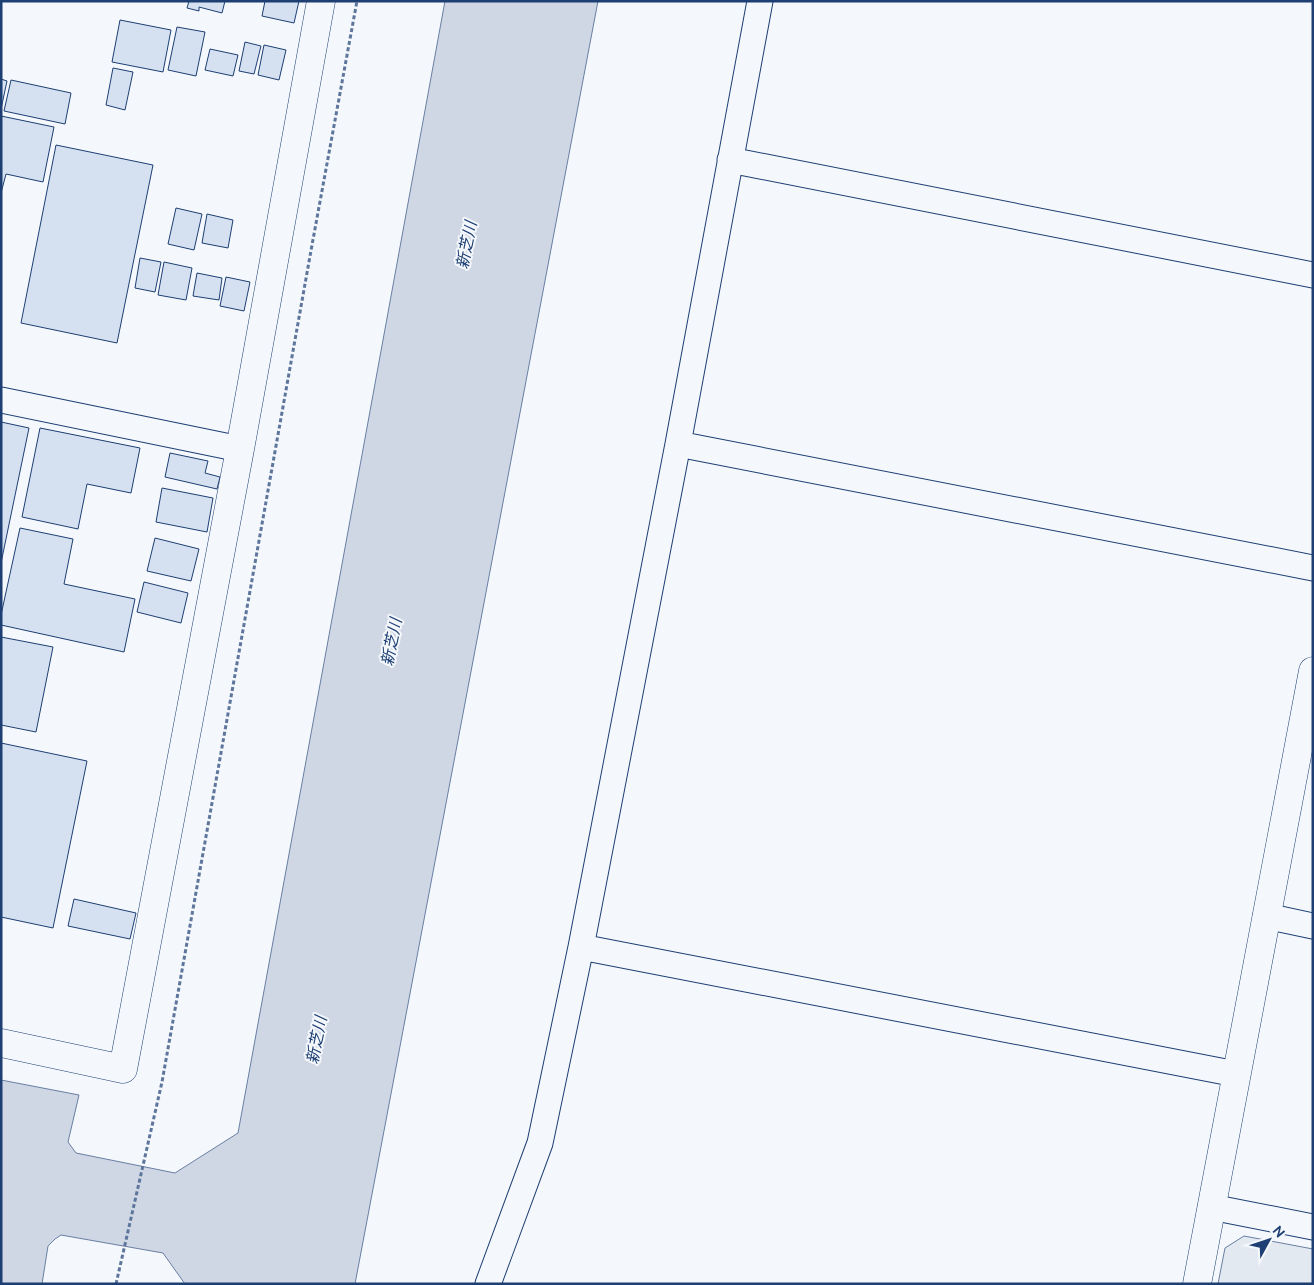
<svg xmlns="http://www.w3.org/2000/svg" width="1314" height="1285" font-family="Ubuntu,'Noto Sans JP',sans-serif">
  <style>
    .green { fill: #e3e9f0; stroke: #687fa3 }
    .water { fill: #cfd7e4; stroke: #687fa3 }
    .building { fill: #d5e0f0; stroke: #1d3f73 }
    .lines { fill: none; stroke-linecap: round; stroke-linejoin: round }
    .minor-casing { stroke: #1d3f73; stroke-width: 27 }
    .tertiary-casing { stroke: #1d3f73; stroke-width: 29 }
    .path { stroke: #5e769c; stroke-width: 3; stroke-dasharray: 4 2.5; stroke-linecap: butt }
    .minor { stroke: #f4f7fb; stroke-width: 25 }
    .tertiary { stroke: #f4f7fb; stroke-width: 28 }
    .labels { text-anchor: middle; stroke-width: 4; stroke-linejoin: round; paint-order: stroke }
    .water-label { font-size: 16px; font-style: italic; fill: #1d3f73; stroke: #f4f7fb }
  </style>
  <rect width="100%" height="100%" fill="#f4f7fb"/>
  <path class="green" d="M 1244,1236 L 1313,1249 L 1313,1284 L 1218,1284 L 1225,1248 Z"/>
  <path class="water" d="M 445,1 L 598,1 L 355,1284 L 185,1284 L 163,1253 L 61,1235 L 55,1239 L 48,1246 L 42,1284 L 1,1284 L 1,1080 L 79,1095 L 68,1142 L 76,1153 L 175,1173 L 238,1133 Z"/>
  <path class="building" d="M 189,1 L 225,1 L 222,13 L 199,7 L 199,11 L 187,8 Z
    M 265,1 L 299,1 L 294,23 L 262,16 Z
    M 120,20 L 171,30 L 163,72 L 112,62 Z
    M 177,27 L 205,32 L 196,76 L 168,70 Z
    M 245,42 L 261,46 L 254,74 L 239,71 Z
    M 264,45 L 286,50 L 279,80 L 258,75 Z
    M 210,49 L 238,55 L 233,76 L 205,70 Z
    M 113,68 L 133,72 L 125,110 L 106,105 Z
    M 1,79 L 7,81 L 1,109 Z
    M 11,80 L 71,93 L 65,124 L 4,111 Z
    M 1,116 L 54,127 L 43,182 L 6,174 L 1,193 Z
    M 56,145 L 153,165 L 117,343 L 21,323 Z
    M 176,208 L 202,214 L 194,250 L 168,244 Z
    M 207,214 L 233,220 L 228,248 L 202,243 Z
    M 140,258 L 161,262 L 155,292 L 135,288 Z
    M 164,262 L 192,268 L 186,300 L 158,295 Z
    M 197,273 L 222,278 L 219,300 L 193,296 Z
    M 226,277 L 250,282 L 244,311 L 220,306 Z
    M 1,422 L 29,428 L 1,563 Z
    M 40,428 L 140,448 L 131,493 L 87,484 L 78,529 L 22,517 Z
    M 170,453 L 208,461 L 205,473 L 220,477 L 217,489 L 165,477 Z
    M 162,488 L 213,498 L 207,532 L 156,522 Z
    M 20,528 L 73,539 L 64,584 L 135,599 L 124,652 L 1,625 L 1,615 Z
    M 155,538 L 199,549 L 191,581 L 147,571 Z
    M 144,582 L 188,593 L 181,623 L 137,612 Z
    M 1,637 L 53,647 L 36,732 L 1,725 Z
    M 1,743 L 87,761 L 53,928 L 1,917 Z
    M 74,899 L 136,913 L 130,939 L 68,926 Z"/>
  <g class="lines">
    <defs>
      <path id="minor" d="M 730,160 L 1313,275
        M 1,400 L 240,449
        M 678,444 L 1313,568
        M 1266,916 L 1313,926
        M 581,947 L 1236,1074
        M 1211,1207 L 1313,1227
        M 488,1284 L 540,1143 L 581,947 L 678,444 L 760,1"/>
      <path id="tertiary" d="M 1,1043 L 123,1069 L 240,449 L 321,1
        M 1197,1284 L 1313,671"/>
    </defs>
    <use href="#minor" class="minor-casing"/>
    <use href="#tertiary" class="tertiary-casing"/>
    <path class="path" d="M 116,1284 L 162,1082 L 312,245 L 357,1"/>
    <use href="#minor" class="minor"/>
    <use href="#tertiary" class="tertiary"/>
  </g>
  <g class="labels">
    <g class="water-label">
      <text transform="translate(466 245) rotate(-79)" y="6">新芝川</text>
      <text transform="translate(391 642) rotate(-79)" y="6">新芝川</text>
      <text transform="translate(316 1040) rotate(-79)" y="6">新芝川</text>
    </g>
  </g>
  <rect width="1314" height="1285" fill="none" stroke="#1d3f73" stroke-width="5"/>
  <g transform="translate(1269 1240) rotate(50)" stroke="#f4f7fb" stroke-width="4" paint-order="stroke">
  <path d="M0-4L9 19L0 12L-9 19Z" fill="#1d3f73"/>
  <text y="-8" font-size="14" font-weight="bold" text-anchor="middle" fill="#1d3f73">N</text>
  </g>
</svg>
